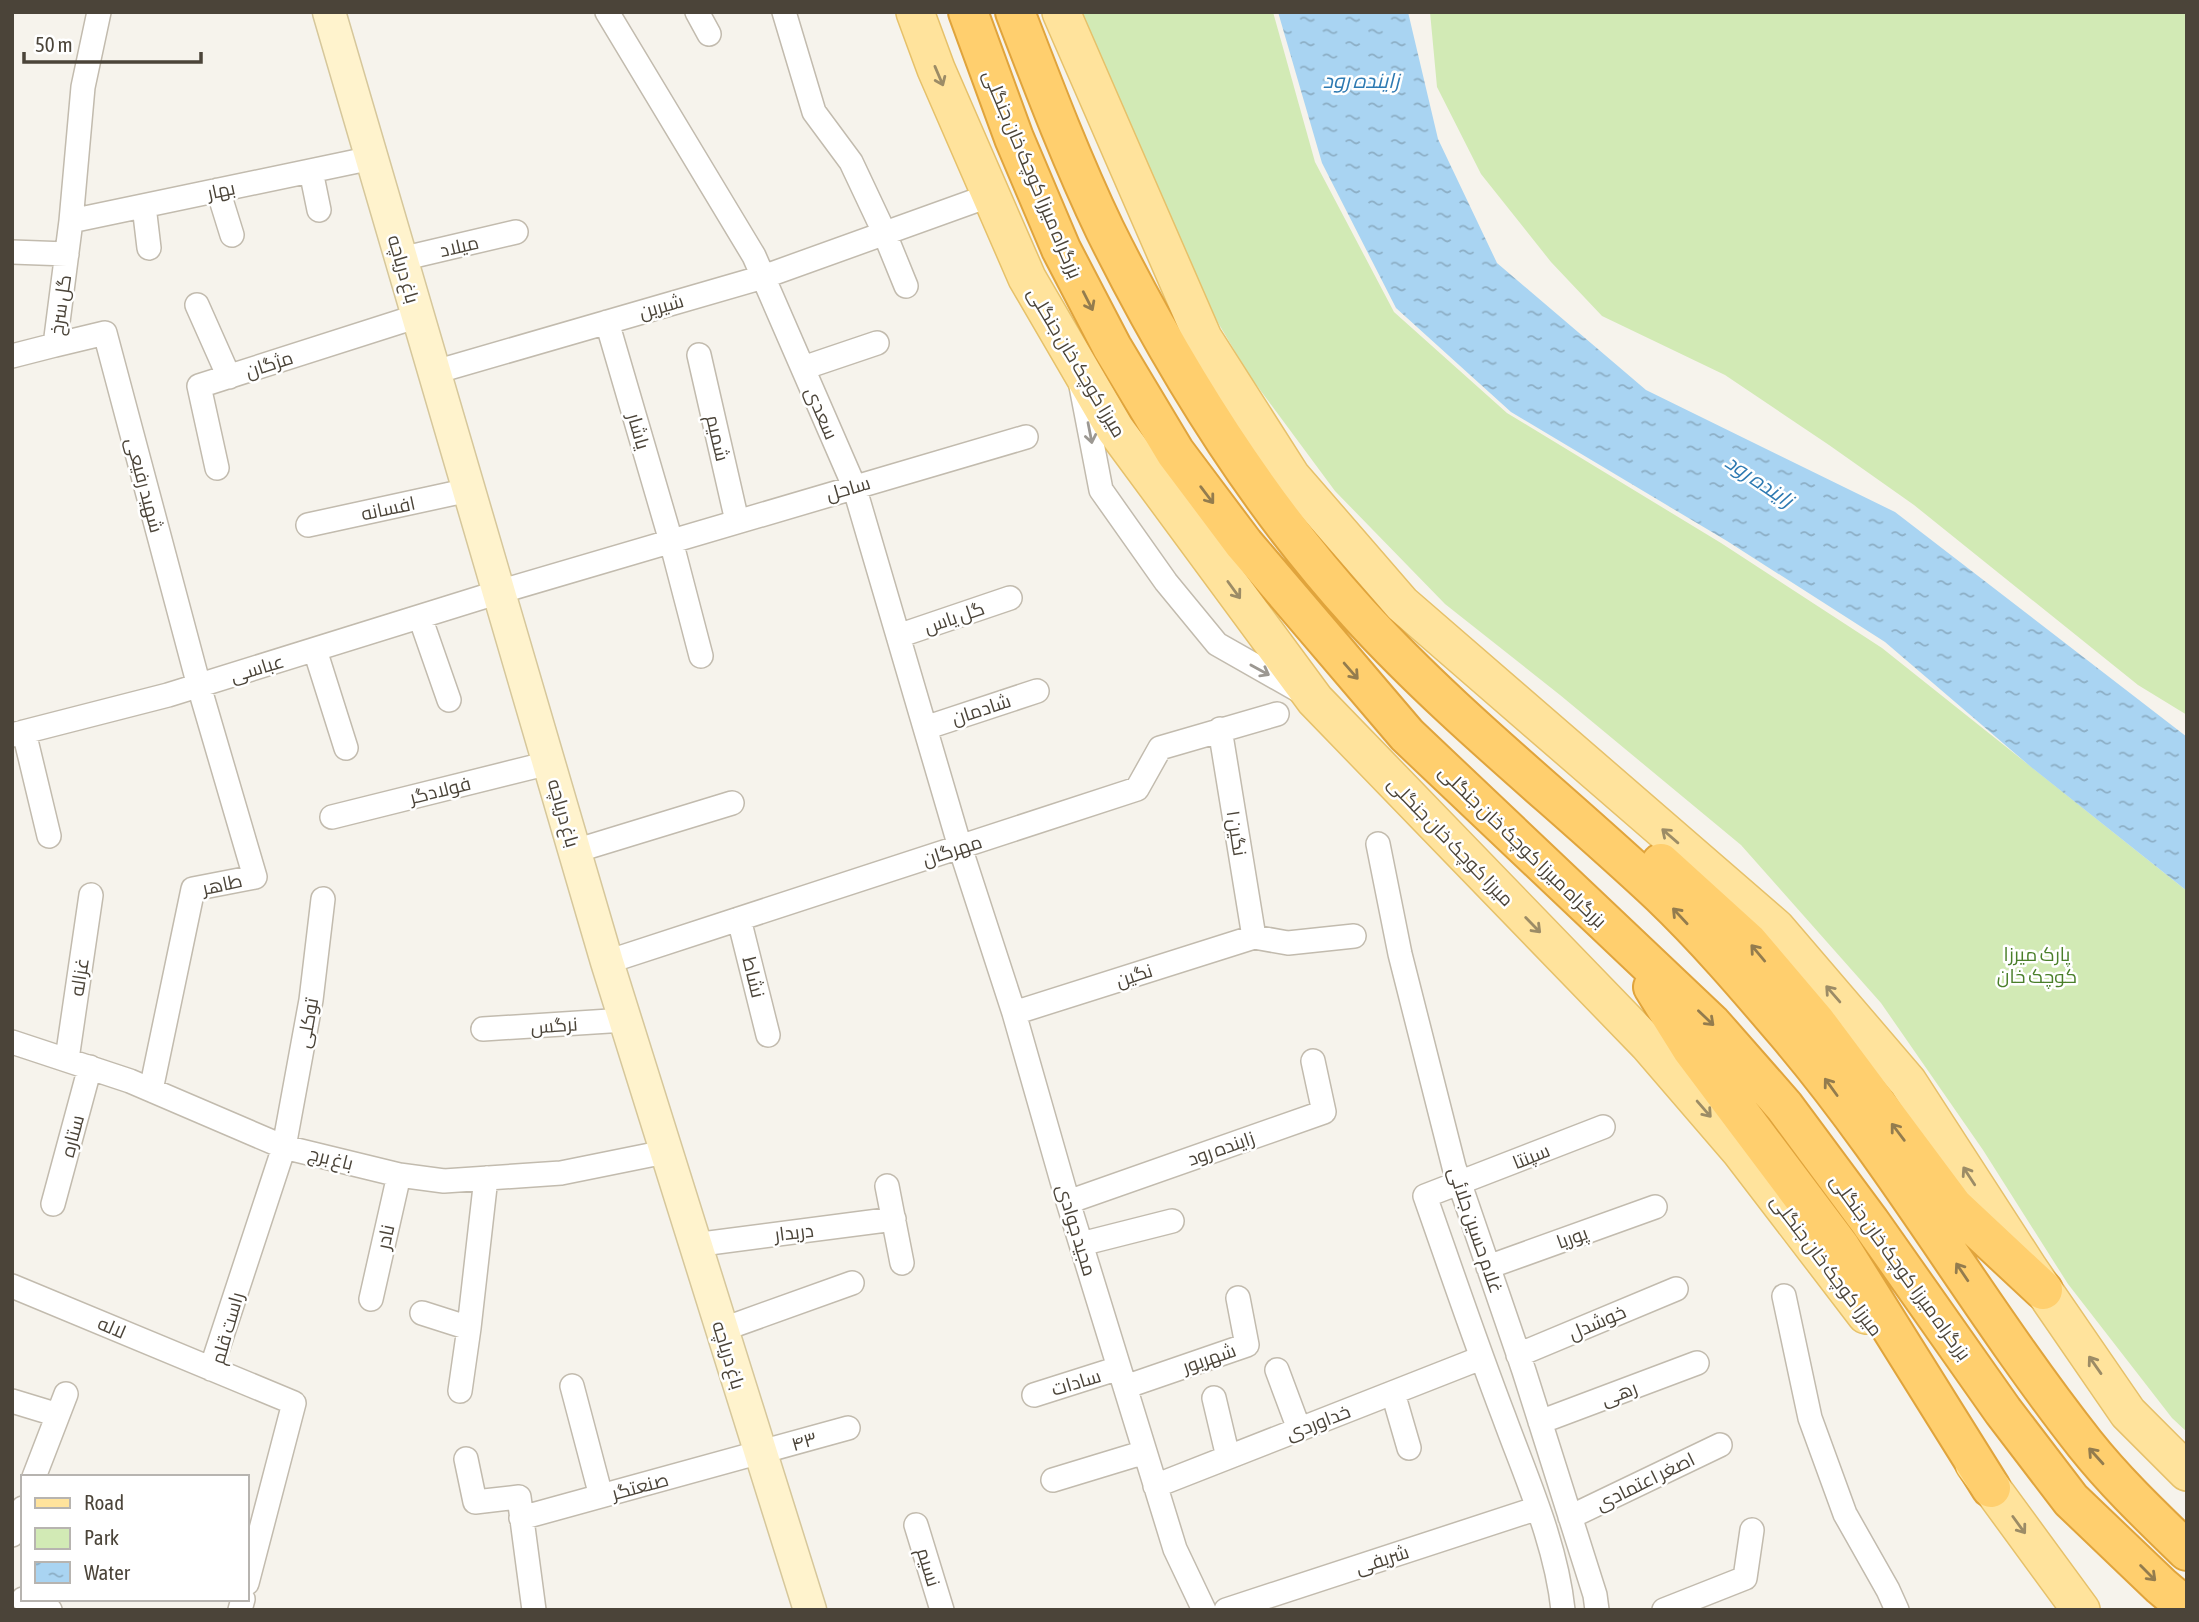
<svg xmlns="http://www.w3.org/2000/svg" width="2199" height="1622" font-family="'Asap Condensed',Cairo,sans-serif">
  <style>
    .green { fill: #d2eab5 }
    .water { fill: url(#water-ripples) }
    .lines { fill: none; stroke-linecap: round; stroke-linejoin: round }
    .street-casing { stroke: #c2bbae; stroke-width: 26 }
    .secondary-casing { stroke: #d6c79b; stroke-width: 35 }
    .primary-casing { stroke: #e6c16a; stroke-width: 40 }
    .highway-casing { stroke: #e0a43c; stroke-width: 42 }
    .street { stroke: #fff; stroke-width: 23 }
    .secondary { stroke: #fff3cd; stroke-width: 32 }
    .primary { stroke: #ffe39c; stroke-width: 37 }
    .highway { stroke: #ffcf6e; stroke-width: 38 }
    .oneway { stroke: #9c8c66 }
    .oneway2 { stroke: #937c4e }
    .oneway3 { stroke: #9c9892 }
    .labels { text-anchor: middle; stroke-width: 5; stroke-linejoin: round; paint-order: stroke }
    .street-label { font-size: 19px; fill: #4b4439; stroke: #fff }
    .park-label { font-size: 19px; fill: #4a7f2a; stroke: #fff }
    .water-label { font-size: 21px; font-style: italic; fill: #2e7ab2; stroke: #fff }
  </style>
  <defs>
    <pattern id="water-ripples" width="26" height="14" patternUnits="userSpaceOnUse" patternTransform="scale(1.75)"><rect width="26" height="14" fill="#a9d4f2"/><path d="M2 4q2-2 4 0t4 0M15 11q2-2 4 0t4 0" fill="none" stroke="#8caec5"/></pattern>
  </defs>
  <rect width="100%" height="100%" fill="#f6f3ec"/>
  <path class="green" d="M 1075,12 L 1273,12 L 1315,162 L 1394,312 L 1507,413 L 1721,543 L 1882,648 L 2187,891 L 2187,1432 L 2172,1418 L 2068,1284 L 1983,1150 L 1881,1003 L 1741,845 L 1560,695 L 1445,604 L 1335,491 L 1249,375 L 1188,272 Z
    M 1430,12 L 2187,12 L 2187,715 L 2138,685 L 1914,505 L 1829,445 L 1725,375 L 1602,316 L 1551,262 L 1481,174 L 1437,87 Z"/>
  <path class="water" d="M 1278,12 L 1408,12 L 1438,139 L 1497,263 L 1646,390 L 1895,512 L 2187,737 L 2187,891 L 2031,767 L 1885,642 L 1727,541 L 1511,412 L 1396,308 L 1322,163 Z"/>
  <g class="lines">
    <defs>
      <path id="street" d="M 607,12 L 754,256 L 854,486 L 960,847 L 1014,1013 L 1068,1202 L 1175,1549 L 1204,1610
        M 697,12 L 709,34
        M 784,12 L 814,112 L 851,162 L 884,232 L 906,286
        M 311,171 L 319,210
        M 218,190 L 232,235
        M 144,206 L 149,248
        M 71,221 L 372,158
        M 12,252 L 67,254
        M 401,259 L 516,232
        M 197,305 L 229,377
        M 607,322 L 671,541 L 701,656
        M 55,345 L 105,333 L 199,686 L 255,877 L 193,889 L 151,1090
        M 699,355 L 737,521
        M 12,356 L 55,345 L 71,221 L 83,87 L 99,12
        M 803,368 L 877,343
        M 435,372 L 763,277 L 991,195
        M 1081,386 L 1101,490 L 1166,582 L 1217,644 L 1305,694
        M 217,468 L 199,386 L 418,316
        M 308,525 L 469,490
        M 420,617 L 449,700
        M 898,636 L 1010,598
        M 315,650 L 346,748
        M 925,728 L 1037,691
        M 1220,729 L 1254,937
        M 24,732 L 49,836
        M 12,735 L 168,695 L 499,592 L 1026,437
        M 332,817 L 549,763
        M 1378,844 L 1400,954 L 1454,1167 L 1524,1371 L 1595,1595 L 1597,1610
        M 575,851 L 732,803
        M 739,919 L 768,1035
        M 607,962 L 1137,789 L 1160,748 L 1277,714
        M 1014,1013 L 1254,937 L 1288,943 L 1354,936
        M 483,1029 L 625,1020
        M 12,1042 L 130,1081 L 284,1147 L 399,1175 L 444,1181 L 561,1173 L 665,1152
        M 67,1059 L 91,895
        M 887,1186 L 902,1263
        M 1068,1202 L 1324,1112 L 1313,1061
        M 53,1204 L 90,1067
        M 1081,1244 L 1172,1221
        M 694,1245 L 894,1219
        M 1488,1267 L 1655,1207
        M 12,1286 L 294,1403 L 247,1583
        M 1784,1296 L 1810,1418 L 1845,1514 L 1888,1590 L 1897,1610
        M 371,1299 L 399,1175
        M 422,1313 L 469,1328 L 486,1178
        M 721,1330 L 852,1283
        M 1518,1355 L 1676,1289
        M 211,1369 L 284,1147 L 311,1000 L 323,899
        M 1277,1370 L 1299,1429
        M 572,1386 L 601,1496
        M 1125,1387 L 1247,1345 L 1238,1298
        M 460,1391 L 469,1328
        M 1393,1393 L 1409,1448
        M 1034,1395 L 1119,1368
        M 1214,1398 L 1228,1457
        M 12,1401 L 58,1415
        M 1540,1422 L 1697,1363
        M 466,1459 L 475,1502 L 519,1497 L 534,1610
        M 34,1477 L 66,1394
        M 1053,1480 L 1145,1452
        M 1155,1486 L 1481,1358
        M 1570,1517 L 1720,1445
        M 521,1518 L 848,1428
        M 916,1525 L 942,1610
        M 12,1535 L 23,1508
        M 23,1599 L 50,1610
        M 240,1610 L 243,1599
        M 1226,1610 L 1538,1508
        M 1563,1610 C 1556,1543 1527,1480 1504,1417 C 1476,1344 1451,1270 1425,1196 L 1603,1127
        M 1664,1610 L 1745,1578 L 1752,1530"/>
      <path id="secondary" d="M 329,12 L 607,962 L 810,1610"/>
      <path id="primary" d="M 915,12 L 936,69 L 1027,278 L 1115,429 L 1315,700 L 1648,1044 L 1741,1152 L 1866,1315
        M 1061,12 L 1203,338 L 1291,476 L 1402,604 L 1776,928 L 1908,1082 L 2029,1269 L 2128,1413 L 2187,1472
        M 1974,1464 L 2081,1610"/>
      <path id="highway" d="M 968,12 L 1014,138 L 1061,249 L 1112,347 L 1175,452 L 1244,544 L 1407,735 L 1712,1024 L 1784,1106 L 1870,1222 L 2003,1411 L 2071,1500 L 2161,1586 L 2187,1608
        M 1015,12 C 1043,85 1071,159 1105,230 C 1173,367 1255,500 1358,613 C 1451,715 1560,800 1660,894 C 1705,937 1746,985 1786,1032 C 1896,1161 1980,1311 2085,1444 C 2116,1483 2152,1517 2187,1551
        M 1661,863 L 1748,942 L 1816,1022 L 1954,1207 L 2043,1290
        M 1653,987 L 1691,1048 L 1841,1248 L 1991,1488"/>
    </defs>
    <use href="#street" class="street-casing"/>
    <use href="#secondary" class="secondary-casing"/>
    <use href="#primary" class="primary-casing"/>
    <use href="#highway" class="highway-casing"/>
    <use href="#street" class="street"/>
    <use href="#secondary" class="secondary"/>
    <use href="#primary" class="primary"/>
    <use href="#highway" class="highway"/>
  </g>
  <defs><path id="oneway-shaft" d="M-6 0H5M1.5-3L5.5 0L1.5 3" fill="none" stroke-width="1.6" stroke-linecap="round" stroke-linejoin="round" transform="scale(1.75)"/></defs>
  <g class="oneway">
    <use href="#oneway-shaft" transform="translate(939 76) rotate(67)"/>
    <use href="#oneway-shaft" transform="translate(1234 590) rotate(54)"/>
    <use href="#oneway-shaft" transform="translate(1670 836) rotate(-139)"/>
    <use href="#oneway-shaft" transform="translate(1533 925) rotate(46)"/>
    <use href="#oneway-shaft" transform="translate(1833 994) rotate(-131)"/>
    <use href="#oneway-shaft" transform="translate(1704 1109) rotate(49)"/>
    <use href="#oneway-shaft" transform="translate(1969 1176) rotate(-123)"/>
    <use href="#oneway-shaft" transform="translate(2095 1365) rotate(-125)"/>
    <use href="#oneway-shaft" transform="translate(2019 1525) rotate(54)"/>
  </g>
  <g class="oneway2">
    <use href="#oneway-shaft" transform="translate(1088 301) rotate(63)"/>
    <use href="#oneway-shaft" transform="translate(1207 495) rotate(53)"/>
    <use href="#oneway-shaft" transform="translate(1351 671) rotate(49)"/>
    <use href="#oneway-shaft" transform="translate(1680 916) rotate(-133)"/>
    <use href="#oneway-shaft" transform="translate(1758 953) rotate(-130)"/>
    <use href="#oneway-shaft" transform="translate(1706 1018) rotate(44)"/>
    <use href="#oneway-shaft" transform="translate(1831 1087) rotate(-126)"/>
    <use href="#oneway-shaft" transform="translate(1898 1132) rotate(-127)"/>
    <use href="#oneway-shaft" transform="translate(1962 1272) rotate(-124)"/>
    <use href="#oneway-shaft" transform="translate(2096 1456) rotate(-132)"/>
    <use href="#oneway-shaft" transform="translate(2148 1573) rotate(45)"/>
  </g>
  <g class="oneway3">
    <use href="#oneway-shaft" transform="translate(1090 433) rotate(79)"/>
    <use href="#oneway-shaft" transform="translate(1260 670) rotate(29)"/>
  </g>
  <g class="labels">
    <g class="street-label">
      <text transform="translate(1033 174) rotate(67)" y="7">بزرگراه میرزا کوچک خان جنگلی</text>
      <text transform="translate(221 190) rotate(-12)" y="7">بهار</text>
      <text transform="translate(459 246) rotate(-13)" y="7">میلاد</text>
      <text transform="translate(404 269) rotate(74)" y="7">باغ دریاچه</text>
      <text transform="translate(60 305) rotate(-82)" y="7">گل سرخ</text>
      <text transform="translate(661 306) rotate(-16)" y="7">شیرین</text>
      <text transform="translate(1077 362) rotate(59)" y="7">میرزا کوچک خان جنگلی</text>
      <text transform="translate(269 364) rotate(-18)" y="7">مژگان</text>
      <text transform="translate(822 413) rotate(67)" y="7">سعدی</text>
      <text transform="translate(639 431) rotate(74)" y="7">یاشار</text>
      <text transform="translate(718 438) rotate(77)" y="7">شمیم</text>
      <text transform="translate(145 485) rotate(75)" y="7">شهید رفیعی</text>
      <text transform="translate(848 488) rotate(-16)" y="7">ساحل</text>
      <text transform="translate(388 508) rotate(-12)" y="7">افسانه</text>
      <text transform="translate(954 617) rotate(-19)" y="7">گل یاس</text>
      <text transform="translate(257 668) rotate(-17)" y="7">عباسی</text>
      <text transform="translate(981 709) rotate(-18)" y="7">شادمان</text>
      <text transform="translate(440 790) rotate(-14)" y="7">فولادگر</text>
      <text transform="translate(564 813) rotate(74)" y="7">باغ دریاچه</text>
      <text transform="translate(1237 833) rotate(81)" y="7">نگین ۱</text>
      <text transform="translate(1451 841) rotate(46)" y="7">میرزا کوچک خان جنگلی</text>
      <text transform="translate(1523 846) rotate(44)" y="7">بزرگراه میرزا کوچک خان جنگلی</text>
      <text transform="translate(952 850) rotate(-18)" y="7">مهرگان</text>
      <text transform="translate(222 884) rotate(-12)" y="7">طاهر</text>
      <text transform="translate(1134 975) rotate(-18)" y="7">نگین</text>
      <text transform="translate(79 977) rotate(-81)" y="7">غزاله</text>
      <text transform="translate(754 977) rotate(76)" y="7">نشاط</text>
      <text transform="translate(307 1023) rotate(-80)" y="7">توکلی</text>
      <text transform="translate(554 1025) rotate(-4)" y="7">نرگس</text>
      <text transform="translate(72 1136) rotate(-75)" y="7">ستاره</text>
      <text transform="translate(1221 1148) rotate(-19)" y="7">زاینده رود</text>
      <text transform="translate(1531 1156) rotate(-22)" y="7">سپنتا</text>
      <text transform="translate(331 1158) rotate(14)" y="7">باغ برج</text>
      <text transform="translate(1077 1230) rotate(73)" y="7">مجید جوادی</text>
      <text transform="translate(1476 1230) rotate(71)" y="7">غلام حسین جلائی</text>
      <text transform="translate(794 1232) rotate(-7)" y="7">دربدار</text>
      <text transform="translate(385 1237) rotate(-78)" y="7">نادر</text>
      <text transform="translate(1572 1237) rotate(-20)" y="7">پوریا</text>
      <text transform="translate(1827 1265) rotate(53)" y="7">میرزا کوچک خان جنگلی</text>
      <text transform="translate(1901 1267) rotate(54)" y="7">بزرگراه میرزا کوچک خان جنگلی</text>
      <text transform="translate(1597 1322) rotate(-23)" y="7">خوشدل</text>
      <text transform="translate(112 1327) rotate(23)" y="7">لاله</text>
      <text transform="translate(227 1328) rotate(-74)" y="7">راست قلم</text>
      <text transform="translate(729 1355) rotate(73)" y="7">باغ دریاچه</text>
      <text transform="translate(1209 1358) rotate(-19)" y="7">شهریور</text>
      <text transform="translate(1076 1382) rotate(-17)" y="7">سادات</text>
      <text transform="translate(1619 1393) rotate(-21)" y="7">رهی</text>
      <text transform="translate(1318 1422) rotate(-21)" y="7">خداوردی</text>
      <text transform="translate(804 1441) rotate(-16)" y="7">۴۳</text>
      <text transform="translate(1645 1481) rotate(-26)" y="7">اصغر اعتمادی</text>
      <text transform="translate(640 1486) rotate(-15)" y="7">صنعتگر</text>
      <text transform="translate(1382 1559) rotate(-18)" y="7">شریفی</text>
      <text transform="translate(929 1567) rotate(73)" y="7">نسیم</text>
    </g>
    <g class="park-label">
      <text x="2037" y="961">پارک میرزا<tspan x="2037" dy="22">کوچک خان</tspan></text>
    </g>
    <g class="water-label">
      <text x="1361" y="88">زاینده رود</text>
      <text transform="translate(1759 481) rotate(34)" y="7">زاینده رود</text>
    </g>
  </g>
  <rect width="2199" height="1622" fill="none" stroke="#4b4439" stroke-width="28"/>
  <rect x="21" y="1475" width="228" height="126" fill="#ffffff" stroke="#b7b4b0" stroke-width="2"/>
  <rect x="35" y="1498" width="35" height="10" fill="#ffe39c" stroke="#b7b4b0" stroke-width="2"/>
  <text x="84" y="1510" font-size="21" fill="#4b4439">Road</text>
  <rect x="35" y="1528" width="35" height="21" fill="#d2eab5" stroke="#b7b4b0" stroke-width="2"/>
  <text x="84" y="1545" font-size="21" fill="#4b4439">Park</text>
  <rect x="35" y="1562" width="35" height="21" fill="url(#water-ripples)" stroke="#b7b4b0" stroke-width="2"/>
  <text x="84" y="1580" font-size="21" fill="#4b4439">Water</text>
  <path d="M24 52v10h177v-10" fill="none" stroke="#4b4439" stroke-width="3.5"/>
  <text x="35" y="52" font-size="21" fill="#4b4439" stroke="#ffffff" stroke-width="5" paint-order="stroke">50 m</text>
</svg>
